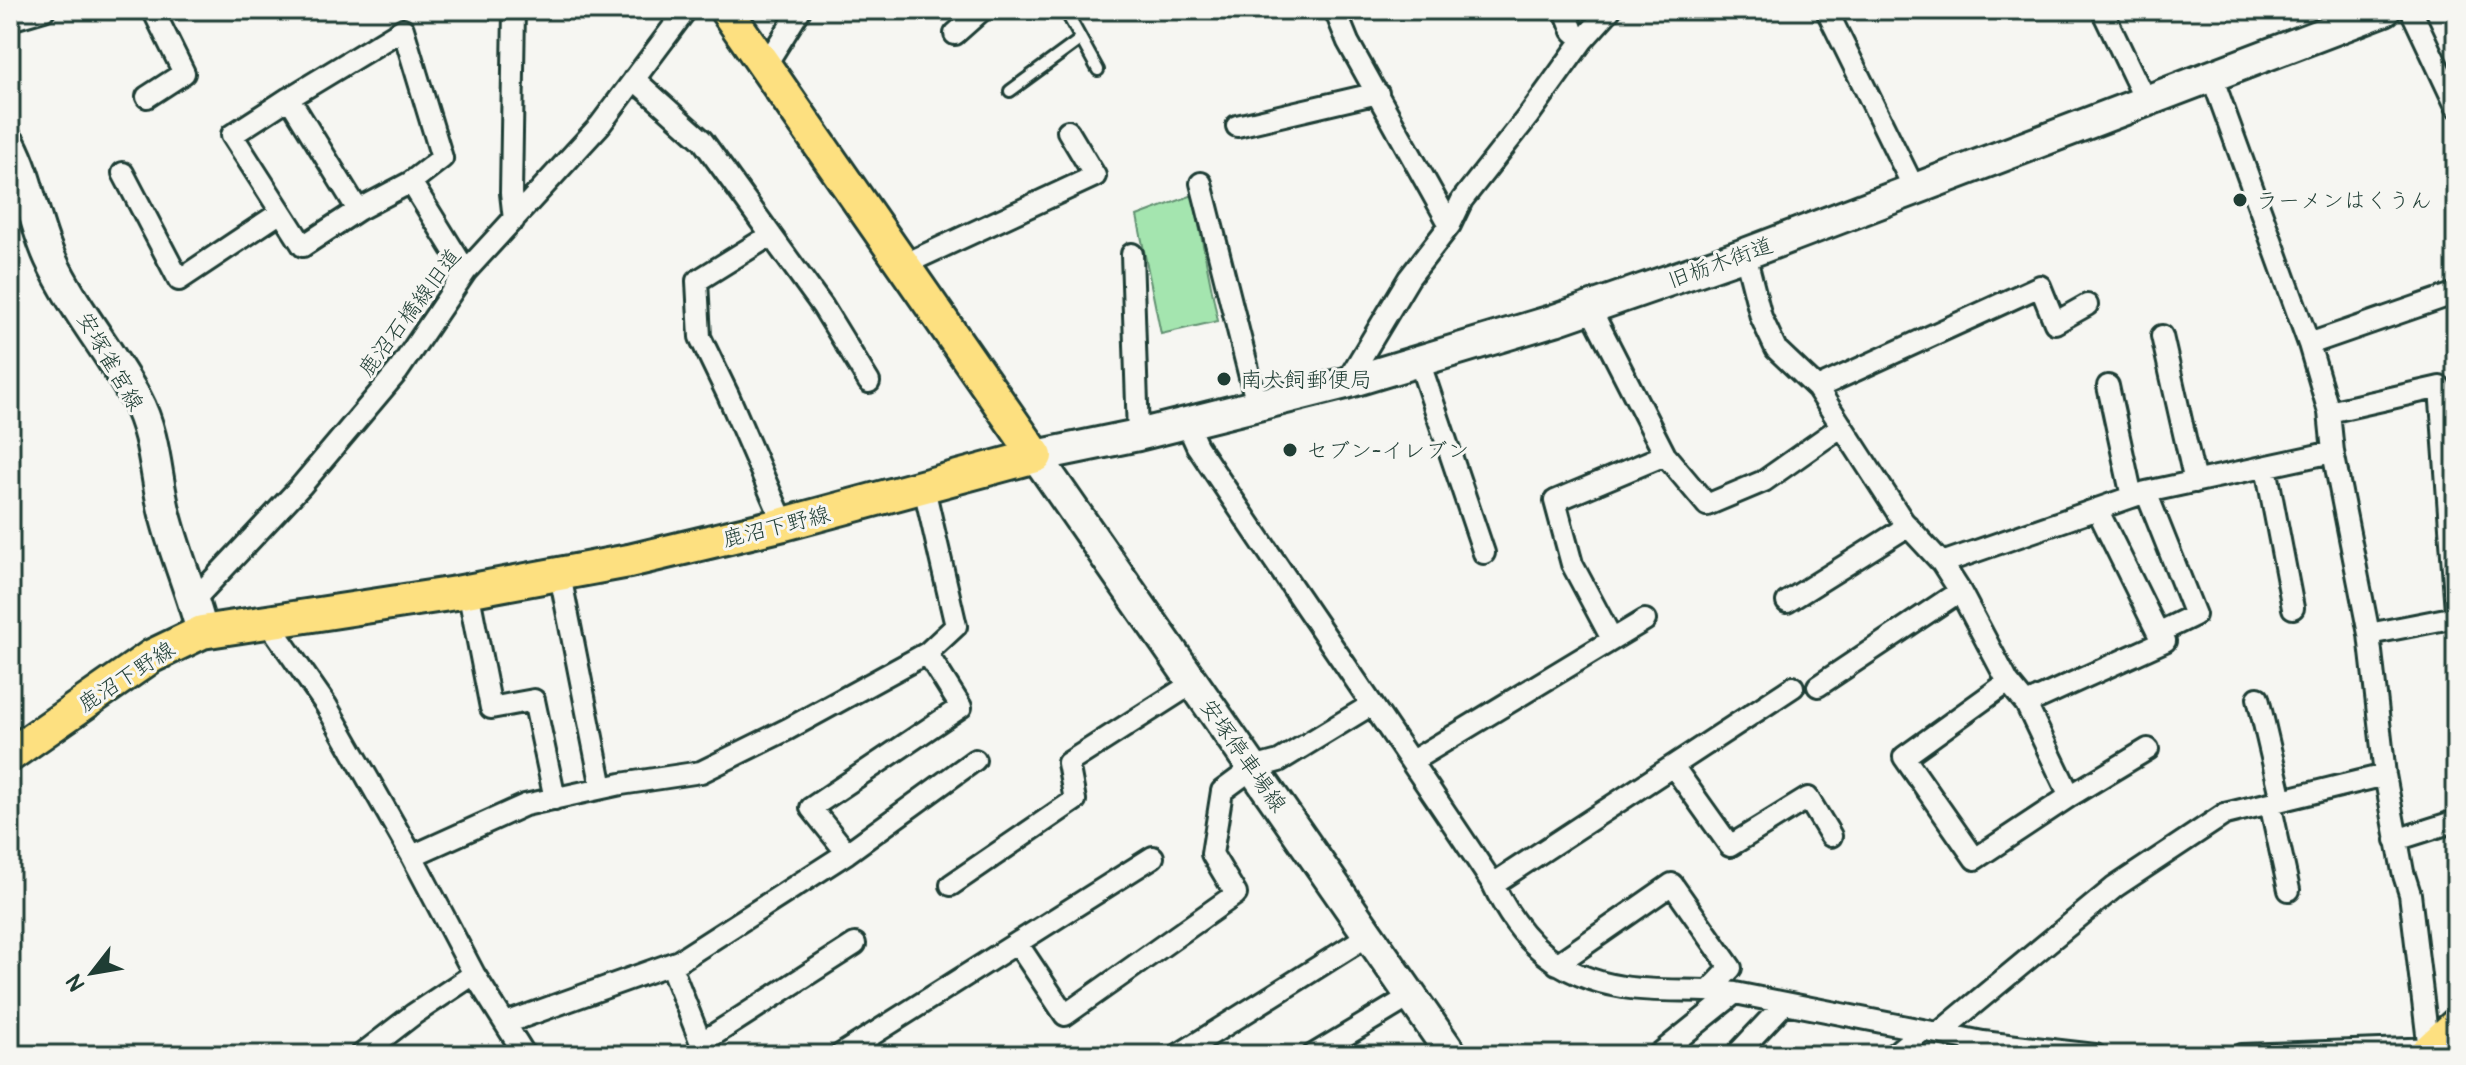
<svg xmlns="http://www.w3.org/2000/svg" width="2466" height="1065" font-family="Pangolin,'Klee One',sans-serif">
  <style>
    .green { fill: #a4e5af; stroke: #629172; stroke-width: 2 }
    .lines { fill: none; stroke-linecap: round; stroke-linejoin: round }
    .lane-casing { stroke: #1f3d34; stroke-width: 16 }
    .street-casing { stroke: #1f3d34; stroke-width: 26 }
    .secondary-casing { stroke: #1f3d34; stroke-width: 36 }
    .primary-casing { stroke: #1f3d34; stroke-width: 38 }
    .lane { stroke: #f6f6f2; stroke-width: 10 }
    .street { stroke: #f6f6f2; stroke-width: 20 }
    .secondary { stroke: #f6f6f2; stroke-width: 30 }
    .primary { stroke: #fde080; stroke-width: 32 }
    .poi-dot { fill: #1f3d34; stroke: #f6f6f2; stroke-width: 3 }
    .labels { text-anchor: middle; stroke-width: 6; stroke-linejoin: round; paint-order: stroke }
    .poi-label { font-size: 22px; fill: #1f3d34; stroke: #f6f6f2; text-anchor: start }
    .street-label { font-size: 22px; fill: #1f3d34; stroke: #f6f6f2 }
  </style>
  <rect width="100%" height="100%" fill="#f6f6f2"/>
  <filter id="ink" filterUnits="userSpaceOnUse"><feTurbulence type="fractalNoise" baseFrequency=".0125" numOctaves="2"/><feDisplacementMap in="SourceGraphic" scale="16" xChannelSelector="R" yChannelSelector="G"/><feConvolveMatrix kernelMatrix="1 2 1 2 8 2 1 2 1" color-interpolation-filters="sRGB"/></filter>
  <g filter="url(#ink)">
    <path class="green" d="M 1193,195 L 1218,321 L 1161,334 L 1137,216 Z"/>
    <g class="lines">
      <defs>
        <path id="lane" d="M 1065,10 L 1098,70
          M 1010,91 L 1081,39"/>
        <path id="street" d="M 1335,10 L 1348,42 L 1450,225
          M 1565,10 L 1573,31 L 1583,40
          M 1829,10 L 1827,11 L 1915,190
          M 2102,10 L 2146,102
          M 2411,10 L 2456,106
          M 10,20 L 44,10
          M 955,34 L 982,10
          M 765,66 L 800,10
          M 2212,77 L 2309,344 L 2329,412 L 2333,452 L 2369,634 L 2385,775 L 2403,872 L 2410,894 L 2429,1050
          M 634,79 L 702,140 L 823,307 L 869,382
          M 147,97 L 184,73 L 153,10
          M 289,98 L 232,135 L 303,246 L 358,210
          M 1237,126 L 1378,93
          M 123,173 L 179,280 L 281,212
          M 411,182 L 358,210 L 289,98 L 403,29 L 442,158 L 411,182 L 466,271
          M 1201,183 L 1257,405
          M 514,220 L 511,193 L 514,10
          M 771,235 L 697,281 L 700,337 L 728,395 L 784,524
          M 1132,254 L 1138,435
          M 1745,254 L 1761,317 L 1776,349 L 1817,388 L 1903,521 L 1942,563 L 2146,492 L 2333,452
          M 903,265 L 1095,176 L 1068,131
          M 1590,308 L 1665,455 L 1707,505 L 1764,481 L 1842,426
          M 2162,336 L 2195,482
          M 2309,344 L 2456,293
          M 1419,361 L 1484,553
          M 1346,383 L 1409,278 L 1450,225 L 1462,200 L 1529,115 L 1583,40 L 1610,10
          M 2108,386 L 2132,497
          M 1817,388 L 2040,286 L 2055,323 L 2087,305
          M 2329,412 L 2440,387 L 2456,611
          M 1186,422 L 1197,446 C 1295,593 1396,737 1493,884 C 1520,942 1559,977 1623,987 C 1660,993 1698,988 1735,993 L 1983,1042 L 1970,1055
          M 2266,467 L 2293,608
          M 2146,492 L 2195,615 L 2158,633
          M 1942,563 L 1960,591 L 2008,682 L 2026,704 L 2070,796
          M 560,575 L 602,788
          M 468,590 L 491,708 L 534,700 L 555,799
          M 194,600 L 301,486 L 398,371 L 466,271 L 600,125 L 686,10
          M 1787,602 L 1908,526
          M 268,622 L 326,705 L 412,856 L 474,974 L 525,1055
          M 2369,634 L 2456,617
          M 1612,639 L 1572,564 L 1555,501 L 1665,455
          M 2008,682 L 1904,757 L 1975,859 L 2070,796 L 2148,749
          M 1818,686 L 1960,591
          M 2258,698 L 2282,800
          M 2026,704 L 2165,641 L 2158,633 L 2097,509
          M 1412,761 L 1645,620
          M 1673,766 L 1730,846 L 1808,798 L 1831,836
          M 2270,803 L 2289,890
          M 2396,840 L 2456,821
          M 847,853 L 975,760
          M 412,856 L 525,805 L 621,784 L 701,772 L 788,729 L 927,653
          M 1493,884 L 1793,687
          M 951,885 L 1075,800 L 1068,763 L 1193,683
          M 1017,943 L 1065,1015 L 1236,894 L 1212,854 L 1222,791 L 1253,768 L 1279,761 L 1371,705
          M 670,964 L 705,1053
          M 1557,964 L 1672,884 L 1731,968 L 1711,989
          M 506,1023 L 679,961 L 847,853 L 811,808 L 961,707 L 927,653 L 956,626 L 924,488
          M 1940,1032 L 2115,887 L 2225,814 L 2385,775
          M 1983,1042 L 2095,1055
          M 701,1043 L 855,944
          M 361,1055 L 414,1014 L 474,974
          M 840,1055 L 1153,857
          M 1178,1055 L 1369,935
          M 1313,1055 L 1411,996
          M 1658,1055 L 1735,993
          M 1736,1055 L 1784,1004
          M 1893,1055 L 1922,1031
          M 2241,1055 L 2436,1048"/>
        <path id="secondary" d="M 10,144 C 29,180 33,221 50,258 C 73,308 110,351 136,399 C 157,438 155,481 167,522 C 177,559 193,595 202,632
          M 1452,1055 L 1036,456 L 1138,435 L 1346,383 L 1555,320 L 1745,254 L 2385,10"/>
        <path id="primary" d="M 10,755 L 152,656 L 202,632 L 456,593 L 629,561 L 784,524 L 1036,456 L 726,10
          M 2424,1055 L 2456,1025"/>
      </defs>
      <use href="#lane" class="lane-casing"/>
      <use href="#street" class="street-casing"/>
      <use href="#secondary" class="secondary-casing"/>
      <use href="#primary" class="primary-casing"/>
      <use href="#lane" class="lane"/>
      <use href="#street" class="street"/>
      <use href="#secondary" class="secondary"/>
      <use href="#primary" class="primary"/>
    </g>
  </g>
  <g class="poi-dot">
    <circle cx="2240" cy="200" r="8"/>
    <circle cx="1224" cy="379" r="8"/>
    <circle cx="1290" cy="450" r="8"/>
  </g>
  <g class="labels">
    <g class="poi-label">
      <text x="2256" y="208">ラーメンはくうん</text>
      <text x="1240" y="387">南犬飼郵便局</text>
      <text x="1306" y="458">セブン-イレブン</text>
    </g>
    <g class="street-label">
      <text transform="translate(1720 262) rotate(-20)" y="8">旧栃木街道</text>
      <text transform="translate(409 312) rotate(-53)" y="8">鹿沼石橋線旧道</text>
      <text transform="translate(111 361) rotate(60)" y="8">安塚雀宮線</text>
      <text transform="translate(776 526) rotate(-14)" y="8">鹿沼下野線</text>
      <text transform="translate(126 676) rotate(-33)" y="8">鹿沼下野線</text>
      <text transform="translate(1244 755) rotate(55)" y="8">安塚停車場線</text>
    </g>
  </g>
  <rect width="2466" height="1065" fill="none" stroke="#f6f6f2" stroke-width="40"/>
  <rect x="20" y="20" width="2426" height="1025" fill="none" stroke="#1f3d34" stroke-width="3" filter="url(#ink)"/>
  <g transform="translate(92 973) rotate(239)" stroke="#f6f6f2" stroke-width="6" paint-order="stroke">
  <path d="M0-6L14 30L0 20L-14 30Z" fill="#1f3d34"/>
  <text y="-12" font-size="22" font-weight="bold" text-anchor="middle" fill="#1f3d34">N</text>
  </g>
</svg>
